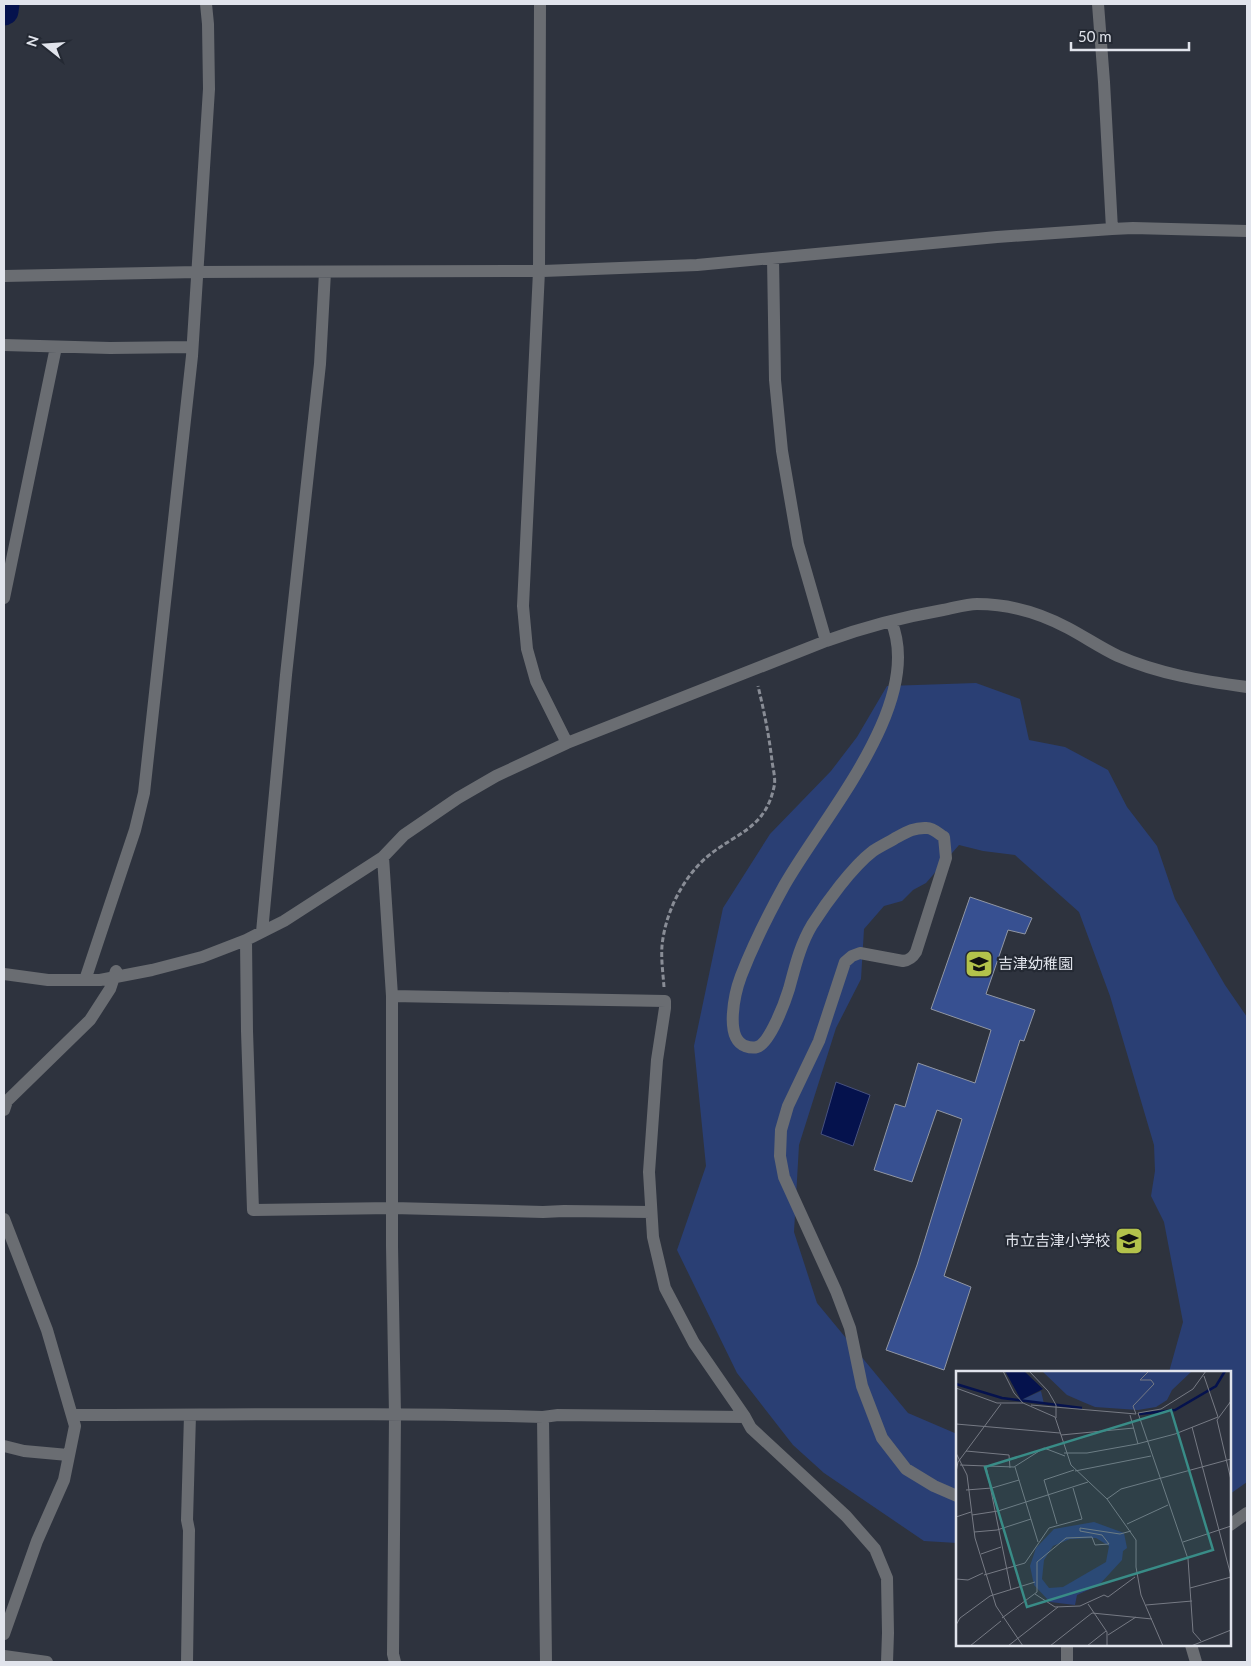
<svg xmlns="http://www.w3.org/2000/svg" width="1251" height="1666" font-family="Lato,'Noto Sans JP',sans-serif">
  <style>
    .green { fill: #2a3f74 }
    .water { fill: #05124d; stroke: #47517d }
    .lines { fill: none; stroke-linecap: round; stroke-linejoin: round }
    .river { stroke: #05124d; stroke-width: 29 }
    .building { fill: #375091; stroke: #9197a4 }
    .path { stroke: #898d96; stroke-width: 3; stroke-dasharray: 5 2.5; stroke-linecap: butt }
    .minor { stroke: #6a6d72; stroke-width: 12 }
    .labels { text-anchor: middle; stroke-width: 4.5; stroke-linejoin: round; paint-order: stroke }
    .poi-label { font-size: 15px; fill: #e1e4ec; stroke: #242933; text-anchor: start }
    .inset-river { fill: none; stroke: #05124d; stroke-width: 2.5 }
    .inset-road { fill: none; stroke: #767a84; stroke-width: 1 }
    .view { fill: #398c87; fill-opacity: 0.15; stroke: #398c87; stroke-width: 2.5 }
    .inset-edge { fill: none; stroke: #e1e4ec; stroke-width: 2.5 }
  </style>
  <rect width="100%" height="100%" fill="#2e333e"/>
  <path class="green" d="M 976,683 L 1020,699 L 1029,740 L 1065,747 L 1108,770 L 1127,807 L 1157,846 L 1175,899 L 1225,985 L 1247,1017 L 1247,1482 L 1230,1494 L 1230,1372 L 1169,1372 L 1183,1322 L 1164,1222 L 1151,1196 L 1155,1171 L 1154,1145 L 1110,996 L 1079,912 L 1015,855 L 983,851 L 959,845 L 926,883 L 913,890 L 902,901 L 884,906 L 864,929 L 861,979 L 836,1028 L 799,1145 L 794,1232 L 817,1303 L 908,1413 L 957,1434 L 957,1543 L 924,1541 L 824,1473 L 793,1445 L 737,1373 L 677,1250 L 706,1166 L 694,1046 L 723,908 L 770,834 L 831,771 L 857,737 L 887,686 Z"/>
  <path class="water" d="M 836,1082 L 870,1095 L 853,1146 L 821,1134 Z"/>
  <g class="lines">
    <path class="river" d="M 4,11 L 5,4"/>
  </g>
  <path class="building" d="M 970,897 L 1032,918 L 1025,934 L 1008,930 L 986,994 L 1035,1010 L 1024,1041 L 1020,1040 L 944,1276 L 971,1287 L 944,1370 L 886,1350 L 917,1265 L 962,1119 L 937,1110 L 912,1182 L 874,1170 L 895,1104 L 905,1107 L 918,1063 L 975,1083 L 991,1030 L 931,1009 Z"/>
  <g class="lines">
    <path class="path" d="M 664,987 C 663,974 661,959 662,946 C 665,913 683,877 708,856 C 736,833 765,829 774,787 C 776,779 773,769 772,761 C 769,735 764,711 758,686"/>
    <path class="minor" d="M 540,4 L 539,271 L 523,606 L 527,649 L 536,681 L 567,743
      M 1098,4 L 1104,82 L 1112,229
      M 773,258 L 775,380 L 782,451 L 798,544 L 826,641
      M 4,276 L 197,272 L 543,271 L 697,265 L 997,237 L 1112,229 L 1133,228 L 1247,231
      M 4,345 L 110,348 L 192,347
      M 4,598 L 56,347
      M 891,621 C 926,703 822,818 784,886 C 768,915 753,945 741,976 C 735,992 724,1038 745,1046 C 748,1047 754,1048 757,1047 C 770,1043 785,1002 789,989 C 795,967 800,945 812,925 C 826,903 852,867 873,851 C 879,847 887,843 894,839 C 905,833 914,827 927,828 C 933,828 939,834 944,837 L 946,858 L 916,952 C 913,957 910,960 903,961 L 860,953 L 852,956 L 845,962 L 819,1041 L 788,1106 L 781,1130 L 780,1156 L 784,1177 L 836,1291 L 850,1328 L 862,1386 L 882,1438 L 906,1469 L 934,1486 L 957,1496
      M 383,857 L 392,996 L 392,1246 L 395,1415 L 393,1654 L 395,1662
      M 262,932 L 286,675 L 320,364 L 325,272
      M 246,940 L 247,1031 L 253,1210 L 393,1208 L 543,1212 L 564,1211 L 651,1212
      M 4,974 L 48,980 L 100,980 L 152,970 L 202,957 L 246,940 L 284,921 L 383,857 L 404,835 L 458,798 L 496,776 L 567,743 L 826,641 C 864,627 903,617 943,610 C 954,608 966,604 977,604 C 1009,604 1040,613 1068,628 C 1085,637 1101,648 1118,656 C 1159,674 1203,681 1247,687
      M 85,980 L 135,830 L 144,793 L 192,356 L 209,89 L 208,24 L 206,4
      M 392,996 L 665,1001 L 665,1008 L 657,1060 L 649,1172 L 653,1237 L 665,1288 L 694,1343 L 745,1417 L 751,1428 L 846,1516 L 875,1549 L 887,1578 L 888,1633 L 887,1662
      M 4,1110 L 7,1101 L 90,1020 L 110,989 L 116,971
      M 4,1219 L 47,1330 L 75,1426 L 64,1480 L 37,1541 L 4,1634
      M 73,1415 C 230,1415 387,1412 543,1417 L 558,1415 L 745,1417
      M 543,1417 L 546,1662
      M 4,1446 L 24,1451 L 68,1455
      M 1230,1525 L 1247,1513
      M 1191,1645 L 1196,1662
      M 4,1656 L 47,1662
      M 187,1662 L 189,1530 L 187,1520 L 190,1415
      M 1067,1662 L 1067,1645"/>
  </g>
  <defs>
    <symbol id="school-square" viewBox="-11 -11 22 22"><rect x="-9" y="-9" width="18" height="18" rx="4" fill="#b3c24b" stroke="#242933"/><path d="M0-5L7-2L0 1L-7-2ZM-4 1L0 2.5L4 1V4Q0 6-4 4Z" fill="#111"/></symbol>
  </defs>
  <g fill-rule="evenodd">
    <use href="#school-square" x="963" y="948" width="32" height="32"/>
    <use href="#school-square" x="1113" y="1225" width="32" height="32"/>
  </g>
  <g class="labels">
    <g class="poi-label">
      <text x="998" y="969">吉津幼稚園</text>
      <text x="1110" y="1246" text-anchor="end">市立吉津小学校</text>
    </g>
  </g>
  <g transform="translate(956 1371)">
    <rect width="275" height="275" fill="#2e333e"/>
    <path d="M 86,0 L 236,0 L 216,19 L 211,29 L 200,36 L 182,39 L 139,36 L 127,31 L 111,24 ZM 85,20 L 88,33 L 67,30 L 67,28 ZM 138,151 L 168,162 L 171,177 L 167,180 L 166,189 L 143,214 L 121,224 L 119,234 L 94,231 L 78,214 L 74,195 L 80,177 L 98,158 ZM 140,167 L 153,175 L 150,191 L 107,216 L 93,217 L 86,208 L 88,189 L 97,175 L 114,168 Z" fill="#2a3f74" fill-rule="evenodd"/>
    <path d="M 49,0 L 68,0 L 87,18 L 65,29 Z" fill="#05124d"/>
    <path class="inset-river" d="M 0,13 L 46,27 L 126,37M 183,43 L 219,39 L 260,15 L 269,0"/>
    <path class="inset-road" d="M 47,0 L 58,22 L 67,32M 73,0 L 92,20 L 100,34 L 100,47M 0,17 L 41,32 L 67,32 L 99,46 L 115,94 L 151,128 L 180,169 L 180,196 L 185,224 L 207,275M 275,30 L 261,49 L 275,109M 75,34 L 180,43 L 177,35 L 198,13 L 195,9 L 184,9 L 193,0M 182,42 L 232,188 L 237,261 L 245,270M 182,42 L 205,38 L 237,18 L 250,0M 174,44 L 182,73M 0,53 L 104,62M 236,56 L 275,205M 105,64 L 178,57M 10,80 L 53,84 L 54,97M 0,82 L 11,104 L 19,167 L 40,235 L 67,275M 108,82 L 131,82 L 181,73 L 219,63 L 262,46 L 248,5M 4,94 L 58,96 L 88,77 L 109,85M 30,95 L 55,219M 59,96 L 82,171M 119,100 L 195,85M 0,101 L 2,91 L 45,33M 10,119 L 36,117 L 63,109M 151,128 L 165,118 L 275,88M 16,144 L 42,140 L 132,111M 0,146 L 15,141M 101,153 L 88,109 L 118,99M 171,153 L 212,134M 18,161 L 41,159 L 75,148M 227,171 L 275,155M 25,183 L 45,176M 28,204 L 69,192 L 93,157 L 126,148 L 117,117M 0,208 L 12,209 L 27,202M 234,217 L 275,206M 79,223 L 99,236 L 124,235 L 148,224 L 152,226 L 179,206M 132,233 L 151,261 L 151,275M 190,234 L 236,230M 46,247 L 81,221 L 81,191 L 110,167 L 136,166 L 139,174 L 153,173 L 146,164 L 124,160 L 124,157 L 164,163 L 175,160M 0,254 L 4,247 L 34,225 L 79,211M 152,264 L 180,246M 14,275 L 45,250M 52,275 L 102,236M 94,275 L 136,242 L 196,248M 131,275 L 150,260M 235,275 L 275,259"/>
    <path class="view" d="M 215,39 L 257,179 L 71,236 L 29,96 Z"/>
    <rect width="275" height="275" class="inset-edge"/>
  </g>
  <rect width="1251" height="1666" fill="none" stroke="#e1e4ec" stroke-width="10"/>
  <g transform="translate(45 45) rotate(287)" stroke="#242933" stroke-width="4" paint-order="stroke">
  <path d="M0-4L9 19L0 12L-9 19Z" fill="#e1e4ec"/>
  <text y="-8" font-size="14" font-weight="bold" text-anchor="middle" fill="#e1e4ec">N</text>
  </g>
  <path d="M1071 42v8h118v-8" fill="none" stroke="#e1e4ec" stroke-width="2.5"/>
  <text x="1078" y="42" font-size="15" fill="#e1e4ec" stroke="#242933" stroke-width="4" paint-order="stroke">50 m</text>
</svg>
